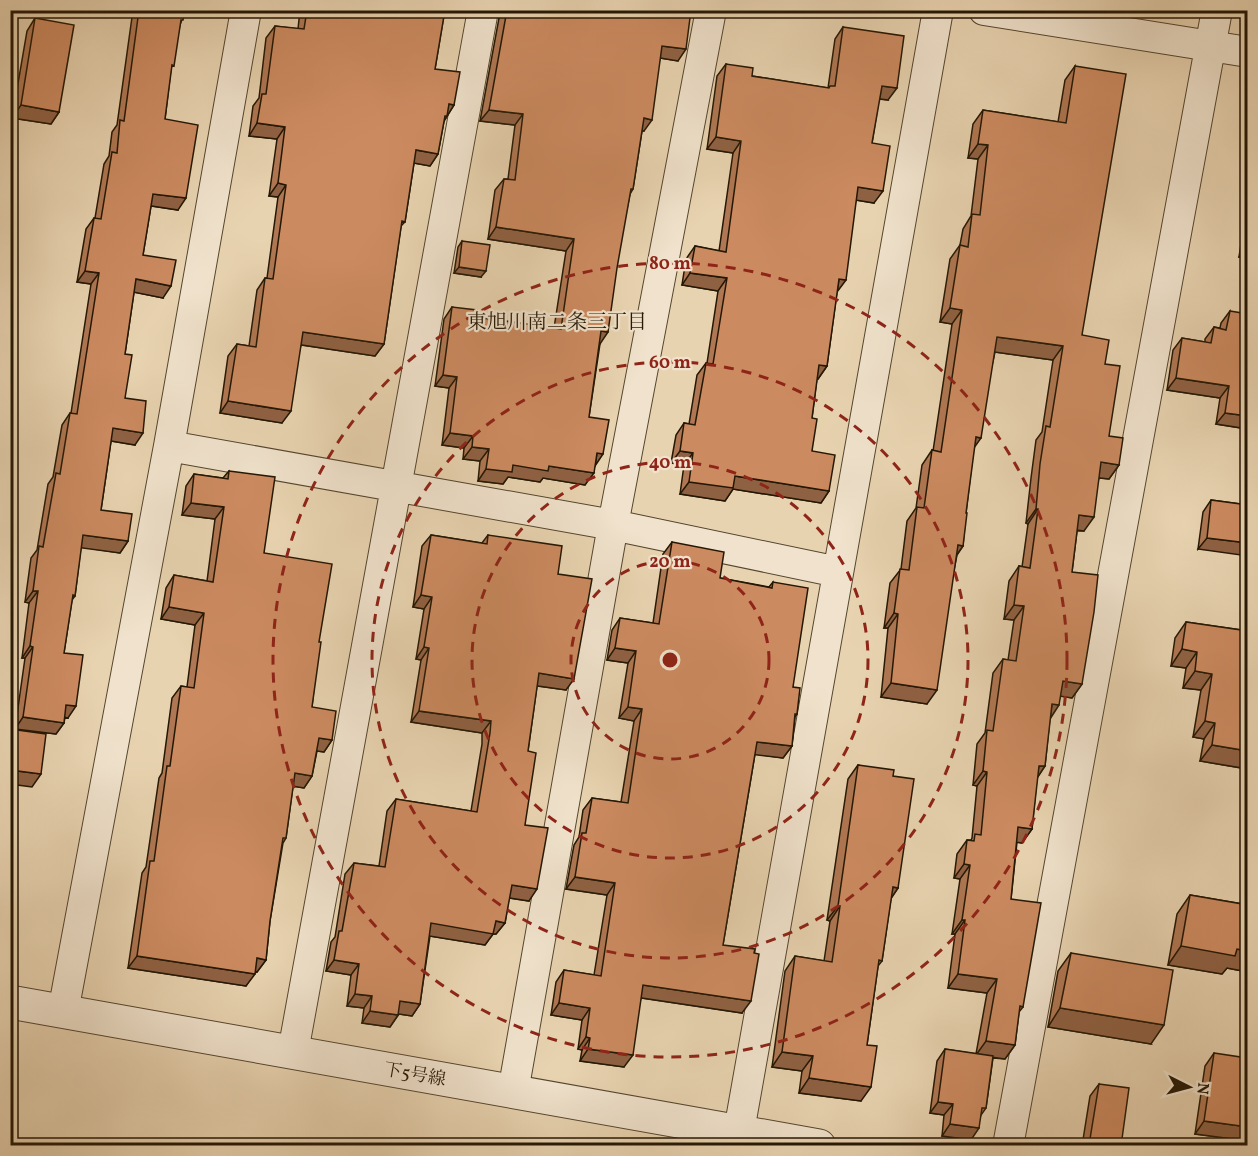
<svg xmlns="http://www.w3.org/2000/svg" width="1258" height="1156" font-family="Vollkorn,'Noto Serif JP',serif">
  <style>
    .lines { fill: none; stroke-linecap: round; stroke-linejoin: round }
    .minor-casing { stroke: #55462f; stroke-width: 32 }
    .tertiary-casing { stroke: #55462f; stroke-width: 35 }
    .minor { stroke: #f0e2cc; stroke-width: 30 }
    .tertiary { stroke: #f0e2cc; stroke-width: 33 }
    .wall { fill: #af7753; stroke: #241704; stroke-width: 1.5 }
    .shaded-wall { fill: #8f6143; stroke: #241704; stroke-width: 1.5 }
    .building { fill: #cc8a60; stroke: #241704; stroke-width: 1.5 }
    .ring { fill: none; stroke: #8f2418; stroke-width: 3; stroke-dasharray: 10 8 }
    .labels { text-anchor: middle; stroke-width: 4.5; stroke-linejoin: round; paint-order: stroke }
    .street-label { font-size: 18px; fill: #241704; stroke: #f0e2cc }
    .neighbourhood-label { font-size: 20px; fill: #241704; stroke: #f0e2cc }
    .centre { fill: #8f2418; stroke: #f0e2cc; stroke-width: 3 }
    .ring-label { font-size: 18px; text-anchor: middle; font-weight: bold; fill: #8f2418; stroke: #f0e2cc; stroke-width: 4.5; stroke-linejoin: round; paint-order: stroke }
  </style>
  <rect width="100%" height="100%" fill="#e8d3b0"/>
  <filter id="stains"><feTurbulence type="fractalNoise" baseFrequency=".00333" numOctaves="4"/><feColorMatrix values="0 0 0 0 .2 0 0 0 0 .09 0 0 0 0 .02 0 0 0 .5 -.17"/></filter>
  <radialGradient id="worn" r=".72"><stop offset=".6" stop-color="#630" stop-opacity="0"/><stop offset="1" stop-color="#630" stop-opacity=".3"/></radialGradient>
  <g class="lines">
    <defs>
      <path id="minor" d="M 984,10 L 1248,52
        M 169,446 L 613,525 L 838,572
        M 63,1012 L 169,446 L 246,10
        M 293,1052 L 483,10
        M 513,1092 L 613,525 L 711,10
        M 739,1131 L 938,10
        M 1008,1146 L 1217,10"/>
      <path id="tertiary" d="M 10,1002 L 819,1146"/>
    </defs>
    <use href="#minor" class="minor-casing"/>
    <use href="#tertiary" class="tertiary-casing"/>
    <use href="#minor" class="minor"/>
    <use href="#tertiary" class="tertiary"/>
  </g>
  <path class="wall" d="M 133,10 L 219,10 L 216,15 L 185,11 L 180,25 L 171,69 L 165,119 L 178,210 L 151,206 L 143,255 L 163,298 L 134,292 L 125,354 L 125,398 L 135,445 L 111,441 L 101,510 L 128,541 L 120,553 L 81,547 L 75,596 L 72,600 L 64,653 L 68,718 L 65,717 L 64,723 L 56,734 L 15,729 L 25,658 L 22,658 L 29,603 L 25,602 L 31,558 L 37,550 L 48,484 L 53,477 L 62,425 L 70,413 L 71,413 L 91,284 L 77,282 L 86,229 L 94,218 L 95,218 L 104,164 L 109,156 L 112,132 L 117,125 Z
    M 300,10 L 447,10 L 444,15 L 435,69 L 454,105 L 444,121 L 438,154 L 430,166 L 414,163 L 405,222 L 401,226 L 384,344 L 375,356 L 301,345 L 282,423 L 220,413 L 228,356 L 237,344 L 249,346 L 257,290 L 265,278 L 267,278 L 278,197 L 269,196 L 277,139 L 249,136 L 253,106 L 259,98 L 266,38 L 275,26 L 298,29 Z
    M 504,10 L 691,10 L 678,61 L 660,58 L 644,131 L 642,131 L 633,189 L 630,194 L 600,344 L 589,417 L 595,466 L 585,485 L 543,478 L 540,482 L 508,477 L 503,484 L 478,481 L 480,461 L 463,459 L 464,448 L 442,445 L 449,388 L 435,386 L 444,319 L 452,307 L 476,317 L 554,328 L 566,251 L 488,239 L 495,190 L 504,179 L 508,179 L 515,125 L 480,121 L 499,18 Z
    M 35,18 L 59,112 L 51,124 L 12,118 L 27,31 Z
    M 843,27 L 888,100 L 879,99 L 872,143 L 874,203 L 856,200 L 837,292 L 827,366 L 818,379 L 817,378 L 812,418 L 812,451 L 829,491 L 821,503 L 733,489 L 725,501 L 680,494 L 684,465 L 671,463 L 676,435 L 684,423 L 689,424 L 697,375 L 706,363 L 707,363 L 718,291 L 682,285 L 686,259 L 695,246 L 719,251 L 733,153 L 707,149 L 717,76 L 726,64 L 752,76 L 828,88 L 835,39 Z
    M 1075,66 L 1082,335 L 1105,364 L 1109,436 L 1119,465 L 1109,479 L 1099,478 L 1084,531 L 1077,531 L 1072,572 L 1082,684 L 1072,698 L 1061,696 L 1050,718 L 1045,766 L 1037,778 L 1032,829 L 1022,843 L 1017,842 L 1011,899 L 1023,1007 L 1019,1012 L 1015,1045 L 1005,1059 L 993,1058 L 986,1108 L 981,1115 L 971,1140 L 942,1136 L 944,1115 L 930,1113 L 937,1061 L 945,1049 L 976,1054 L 987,993 L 948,988 L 955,934 L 952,934 L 960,879 L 954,878 L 957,854 L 967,840 L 971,840 L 972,838 L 977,786 L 973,785 L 977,744 L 985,733 L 993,673 L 1003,659 L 1008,660 L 1014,620 L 1004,619 L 1009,581 L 1019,566 L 1022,567 L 1028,524 L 1026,523 L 1031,478 L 1036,440 L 1042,432 L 1053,360 L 995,352 L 974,446 L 966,513 L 963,546 L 957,555 L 927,704 L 881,697 L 888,628 L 884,628 L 890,583 L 901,569 L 907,521 L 916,508 L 922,465 L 932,450 L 933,451 L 952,324 L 940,322 L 950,259 L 960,245 L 963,229 L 971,216 L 978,159 L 968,158 L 973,124 L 983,110 L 1058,122 L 1065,80 Z
    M 1248,220 L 1248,259 L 1239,257 L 1244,225 Z
    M 462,241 L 481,277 L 454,273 L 458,247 Z
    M 1230,311 L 1248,429 L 1216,424 L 1220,398 L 1167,390 L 1173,350 L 1182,338 L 1205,342 L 1205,339 L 1214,327 L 1220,328 L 1221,323 Z
    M 229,471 L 264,553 L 319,642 L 312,707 L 332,740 L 324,752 L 317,751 L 312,776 L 304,788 L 293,786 L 286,838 L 283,843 L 270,921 L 266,960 L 257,972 L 255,971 L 246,986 L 128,968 L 142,873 L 146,867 L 159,778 L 162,773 L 172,698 L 181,686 L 187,687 L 195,625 L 161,619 L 166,588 L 174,575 L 207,581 L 215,519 L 182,515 L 186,486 L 194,474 L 223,478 Z
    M 1211,500 L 1248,505 L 1198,549 L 1203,512 Z
    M 431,535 L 482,543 L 488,535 L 558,574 L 566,690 L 537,686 L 528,751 L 525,825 L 529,901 L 509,898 L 505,923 L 496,934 L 493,934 L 485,945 L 430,936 L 420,1004 L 412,1016 L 399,1014 L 390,1027 L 362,1023 L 364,1008 L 347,1006 L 351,975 L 326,971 L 331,942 L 335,937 L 345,874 L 354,863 L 379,866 L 387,811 L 396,799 L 471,811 L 482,744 L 482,733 L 411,722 L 421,660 L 416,659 L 424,609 L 413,607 L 422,546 Z
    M 672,542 L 720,578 L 769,587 L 773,582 L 793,687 L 797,714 L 795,717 L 792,746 L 783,758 L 755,754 L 723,945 L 742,1013 L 641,998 L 624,1067 L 580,1061 L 582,1050 L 578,1049 L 582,1020 L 551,1015 L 556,982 L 564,970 L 594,975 L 607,895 L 566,889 L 574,845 L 579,837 L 583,810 L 592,798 L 621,802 L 634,721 L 619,718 L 628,663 L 607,660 L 612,630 L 620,618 L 653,623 L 663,554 Z
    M 1186,622 L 1248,631 L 1248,769 L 1200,761 L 1204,739 L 1193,737 L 1201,690 L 1183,688 L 1186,668 L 1171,666 L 1175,638 Z
    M 858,765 L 893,776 L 898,888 L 891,898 L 882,961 L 878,966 L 867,1045 L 861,1101 L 799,1093 L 802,1071 L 772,1067 L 785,971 L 795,956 L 824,961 L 830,921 L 827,920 L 848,779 Z
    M 1190,895 L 1248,905 L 1248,972 L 1227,968 L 1222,974 L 1168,965 L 1177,914 Z
    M 1071,953 L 1151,1044 L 1048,1027 L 1058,971 Z
    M 1214,1053 L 1245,1075 L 1248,1075 L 1248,1141 L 1195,1134 L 1205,1066 Z
    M 1099,1084 L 1121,1146 L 1082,1146 L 1090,1096 Z"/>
  <path class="shaded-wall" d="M 183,10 L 219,10 L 216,15 Z
    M 662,46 L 686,49 L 678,61 L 654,57 Z
    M 882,86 L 897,88 L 888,100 L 873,98 Z
    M 449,104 L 454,105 L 439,129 Z
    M 21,105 L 59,112 L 51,124 L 12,118 Z
    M 489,110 L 523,114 L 515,125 L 480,121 Z
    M 644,118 L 652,120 L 644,131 L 636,130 Z
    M 257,123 L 285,127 L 277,139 L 249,136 Z
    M 716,137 L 741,141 L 733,153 L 707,149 Z
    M 978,144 L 988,145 L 978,159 L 968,158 Z
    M 416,150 L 438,154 L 430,166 L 408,162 Z
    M 278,183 L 286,185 L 278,197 L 269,196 Z
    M 858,187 L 883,191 L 874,203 L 849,199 Z
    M 153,194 L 186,198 L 178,210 L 145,205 Z
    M 496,227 L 574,239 L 566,251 L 488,239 Z
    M 1248,246 L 1248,259 L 1239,257 Z
    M 459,267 L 486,271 L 481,277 L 454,273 Z
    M 85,271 L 99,273 L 91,284 L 77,282 Z
    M 690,273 L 727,278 L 718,291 L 682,285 Z
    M 136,279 L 171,286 L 163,298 L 128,291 Z
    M 839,279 L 846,280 L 837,292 Z
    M 950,308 L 962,310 L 952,324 L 940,322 Z
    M 601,331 L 608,332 L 600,344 L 593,343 Z
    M 303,332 L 384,344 L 375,356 L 295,344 Z
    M 997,337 L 1063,346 L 1053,360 L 987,351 Z
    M 819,365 L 827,366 L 818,379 L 810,378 Z
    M 443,375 L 457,377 L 449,388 L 435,386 Z
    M 1176,378 L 1229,386 L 1220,398 L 1167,390 Z
    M 228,401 L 291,411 L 282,423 L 220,413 Z
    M 1225,413 L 1248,416 L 1248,429 L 1216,424 Z
    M 113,428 L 143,433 L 135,445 L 105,440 Z
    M 450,433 L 473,436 L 464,448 L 442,445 Z
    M 976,437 L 981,438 L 971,452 Z
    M 472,447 L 489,449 L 480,461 L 463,459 Z
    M 680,451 L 693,453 L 684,465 L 671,463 Z
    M 597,453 L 603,454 L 595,466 Z
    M 1101,462 L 1119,465 L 1109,479 L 1091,477 Z
    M 513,465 L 549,466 L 594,473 L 585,485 L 543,478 L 540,482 L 508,477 L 503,484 L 478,481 L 486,469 Z
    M 735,476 L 829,491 L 821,503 L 733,489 L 725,501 L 680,494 L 689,482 Z
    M 191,503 L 224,507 L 215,519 L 182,515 Z
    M 1036,509 L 1038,509 L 1028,524 L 1026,523 Z
    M 1079,515 L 1094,517 L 1084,531 L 1069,529 Z
    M 83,535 L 128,541 L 120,553 L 75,547 Z
    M 1207,538 L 1248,543 L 1248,556 L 1198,549 Z
    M 958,545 L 963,546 L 953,560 Z
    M 33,591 L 38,591 L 29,603 L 25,602 Z
    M 421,595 L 432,597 L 424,609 L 413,607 Z
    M 1014,605 L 1024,606 L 1014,620 L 1004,619 Z
    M 169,607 L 204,613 L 195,625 L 161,619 Z
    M 894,613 L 898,614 L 888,628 L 884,628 Z
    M 30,646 L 33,647 L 25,658 L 22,658 Z
    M 424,647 L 429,648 L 421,660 L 416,659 Z
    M 615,648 L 636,651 L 628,663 L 607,660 Z
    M 1182,649 L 1197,652 L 1186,668 L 1171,666 Z
    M 1195,671 L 1212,674 L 1201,690 L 1183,688 Z
    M 539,673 L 574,679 L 566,690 L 531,685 Z
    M 1063,681 L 1082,684 L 1072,698 L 1053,695 Z
    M 891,683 L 937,690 L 927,704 L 881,697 Z
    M 1052,704 L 1059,705 L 1050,719 Z
    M 66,705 L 76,706 L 68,718 L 58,716 Z
    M 628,707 L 642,709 L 634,721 L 619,718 Z
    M 419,711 L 491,721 L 482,733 L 411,722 Z
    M 23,717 L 64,723 L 56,734 L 15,729 Z
    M 1205,721 L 1215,723 L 1204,739 L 1193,737 Z
    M 319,738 L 332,740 L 324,752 L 310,750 Z
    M 757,742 L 792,746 L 783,758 L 749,754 Z
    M 1212,745 L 1248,751 L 1248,769 L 1200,761 Z
    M 1039,766 L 1045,766 L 1035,781 Z
    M 10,770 L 41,774 L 32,787 L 10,784 Z
    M 983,771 L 987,772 L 977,786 L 973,785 Z
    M 295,773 L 312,776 L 304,788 L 286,785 Z
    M 1018,827 L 1032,829 L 1022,843 L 1008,841 Z
    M 964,864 L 970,865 L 960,879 L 954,878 Z
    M 575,877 L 615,883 L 607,895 L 566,889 Z
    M 512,885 L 537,889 L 529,901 L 503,897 Z
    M 893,887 L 898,888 L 888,903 Z
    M 838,906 L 840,906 L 830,921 L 827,920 Z
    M 962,920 L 965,920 L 955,934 L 952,934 Z
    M 496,921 L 505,923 L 496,934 L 493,934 L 485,945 L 423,935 L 431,923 Z
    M 1181,946 L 1237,949 L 1248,951 L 1248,972 L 1227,968 L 1222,974 L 1168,965 Z
    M 137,956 L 255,974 L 246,986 L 128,968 Z
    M 257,958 L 266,960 L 257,972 L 249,970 Z
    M 334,960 L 359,964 L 351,975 L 326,971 Z
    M 958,974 L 997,979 L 987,993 L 948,988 Z
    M 643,985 L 751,1001 L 742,1013 L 635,997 Z
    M 355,994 L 372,996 L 364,1008 L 347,1006 Z
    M 400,1001 L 420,1004 L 412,1016 L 392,1013 Z
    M 559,1003 L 590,1008 L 582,1020 L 551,1015 Z
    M 1060,1008 L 1164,1025 L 1151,1044 L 1048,1027 Z
    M 370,1011 L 398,1015 L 390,1027 L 362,1023 Z
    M 586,1037 L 590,1038 L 582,1050 L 578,1049 Z
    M 986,1041 L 1015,1045 L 1005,1059 L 976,1055 Z
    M 588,1049 L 633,1055 L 624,1067 L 580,1061 Z
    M 782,1052 L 813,1056 L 802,1071 L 772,1067 Z
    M 809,1078 L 871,1087 L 861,1101 L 799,1093 Z
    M 938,1102 L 953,1104 L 944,1115 L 930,1113 Z
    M 1204,1121 L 1248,1127 L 1248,1141 L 1195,1134 Z
    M 950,1124 L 979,1128 L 971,1140 L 942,1136 Z"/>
  <path class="building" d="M 139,10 L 185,10 L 183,20 L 181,20 L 174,66 L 172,65 L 165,119 L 198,125 L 186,198 L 153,194 L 143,255 L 176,260 L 171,286 L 136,279 L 125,354 L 132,355 L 125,398 L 146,401 L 143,433 L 113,428 L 101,510 L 132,514 L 128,541 L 83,535 L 75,596 L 73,595 L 64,653 L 83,655 L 76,706 L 66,705 L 64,723 L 23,717 L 33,647 L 30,646 L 38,591 L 33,591 L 39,546 L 43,547 L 56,473 L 60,474 L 70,413 L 77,414 L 99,273 L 85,271 L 94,218 L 101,219 L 112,152 L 117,153 L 120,120 L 124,121 Z
    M 307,10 L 445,10 L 435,69 L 460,72 L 454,105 L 449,104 L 447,116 L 445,116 L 438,154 L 416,150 L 405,222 L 402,221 L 384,344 L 303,332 L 291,411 L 228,401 L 237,344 L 256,347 L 265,278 L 273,279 L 286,185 L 278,183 L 285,127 L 257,123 L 262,94 L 266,94 L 275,26 L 304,29 Z
    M 507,10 L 691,10 L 686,49 L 662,46 L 652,120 L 644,118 L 633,189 L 631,189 L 617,268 L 608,332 L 601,331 L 589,417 L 609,420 L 603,454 L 597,453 L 594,473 L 549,466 L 548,471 L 513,465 L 512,472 L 486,469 L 489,449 L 472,447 L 473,436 L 450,433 L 457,377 L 443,375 L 452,307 L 477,310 L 476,317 L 561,329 L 574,239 L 496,227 L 504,179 L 515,180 L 523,114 L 489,110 Z
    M 35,18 L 74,25 L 59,112 L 21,105 Z
    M 843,27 L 904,36 L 897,88 L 882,86 L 872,143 L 890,146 L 883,191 L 858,187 L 846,280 L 839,279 L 827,366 L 819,365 L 812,418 L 817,419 L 812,451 L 835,455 L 829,491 L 735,476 L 733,488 L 689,482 L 693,453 L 680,451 L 684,423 L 695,425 L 706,363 L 713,364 L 727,278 L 690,273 L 695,246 L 726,252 L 741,141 L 716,137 L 726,64 L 753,68 L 752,76 L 829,88 L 830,86 L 835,86 Z
    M 1075,66 L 1126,74 L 1082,335 L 1109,340 L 1105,364 L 1120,366 L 1109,436 L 1123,438 L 1119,465 L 1101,462 L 1094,517 L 1079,515 L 1072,572 L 1098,575 L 1094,612 L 1082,684 L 1063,681 L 1059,705 L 1052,704 L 1045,766 L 1039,766 L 1032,829 L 1018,827 L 1011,899 L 1041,903 L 1023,1007 L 1020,1006 L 1015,1045 L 986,1041 L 997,979 L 958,974 L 965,920 L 962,920 L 970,865 L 964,864 L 967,840 L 974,841 L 975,834 L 981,835 L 987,772 L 983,771 L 987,730 L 993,731 L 1003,659 L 1016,661 L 1024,606 L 1014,605 L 1019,566 L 1030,568 L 1038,509 L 1036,509 L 1040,464 L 1046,426 L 1050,427 L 1063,346 L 997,337 L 981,438 L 976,437 L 966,513 L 967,513 L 963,546 L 958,545 L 937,690 L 891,683 L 898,614 L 894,613 L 900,569 L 909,570 L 917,507 L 924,508 L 932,450 L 941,452 L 962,310 L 950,308 L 960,245 L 968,247 L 972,214 L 980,215 L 988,145 L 978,144 L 983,110 L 1066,123 Z
    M 462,241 L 490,245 L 486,271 L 459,267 Z
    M 1230,311 L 1248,314 L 1248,416 L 1225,413 L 1229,386 L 1176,378 L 1182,338 L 1211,343 L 1214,327 L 1226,330 Z
    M 229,471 L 275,477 L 264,553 L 332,564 L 319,642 L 321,642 L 312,707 L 336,711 L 332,740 L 319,738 L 312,776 L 295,773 L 286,838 L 283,838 L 270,921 L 266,960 L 257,958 L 255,974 L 137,956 L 150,861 L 154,861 L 167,766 L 170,766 L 181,686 L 194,688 L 204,613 L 169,607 L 174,575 L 213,582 L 224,507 L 191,503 L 194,474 L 228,479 Z
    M 1211,500 L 1248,505 L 1248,543 L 1207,538 Z
    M 431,535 L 487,544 L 488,535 L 562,546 L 558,574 L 592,579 L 574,679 L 539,673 L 528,751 L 536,753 L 525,825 L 548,828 L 537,889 L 512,885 L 505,923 L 496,921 L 493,934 L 431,923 L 420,1004 L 400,1001 L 398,1015 L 370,1011 L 372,996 L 355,994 L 359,964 L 334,960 L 339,931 L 342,931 L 354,863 L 385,867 L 396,799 L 477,812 L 490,733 L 491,721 L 419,711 L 429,648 L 424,647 L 432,597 L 421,595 Z
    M 672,542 L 724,552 L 720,578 L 772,588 L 773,582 L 808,588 L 793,687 L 800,688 L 797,714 L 795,714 L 792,746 L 757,742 L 723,945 L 755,949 L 754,953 L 759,954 L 751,1001 L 643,985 L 633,1055 L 588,1049 L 590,1038 L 586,1037 L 590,1008 L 559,1003 L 564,970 L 601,976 L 615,883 L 575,877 L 582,833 L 586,833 L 592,798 L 628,803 L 642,709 L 628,707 L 636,651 L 615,648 L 620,618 L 659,624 Z
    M 1186,622 L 1248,631 L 1248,751 L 1212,745 L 1215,723 L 1205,721 L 1212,674 L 1195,671 L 1197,652 L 1182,649 Z
    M 10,729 L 46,734 L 41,774 L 10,770 Z
    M 858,765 L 894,770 L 893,776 L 914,779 L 898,888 L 893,887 L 882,961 L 879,960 L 867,1045 L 877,1046 L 871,1087 L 809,1078 L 813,1056 L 782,1052 L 795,956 L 832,962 L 840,906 L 838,906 Z
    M 1190,895 L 1248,905 L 1248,951 L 1237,949 L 1235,956 L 1181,946 Z
    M 1071,953 L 1173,970 L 1164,1025 L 1060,1008 Z
    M 945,1049 L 993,1056 L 986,1108 L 982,1108 L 979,1128 L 950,1124 L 953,1104 L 938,1102 Z
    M 1214,1053 L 1247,1058 L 1245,1075 L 1248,1075 L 1248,1127 L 1204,1121 Z
    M 1099,1084 L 1129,1088 L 1121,1146 L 1089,1145 Z"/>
  <g class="ring">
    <circle cx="670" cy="660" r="99"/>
    <circle cx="670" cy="660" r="198"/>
    <circle cx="670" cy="660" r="298"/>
    <circle cx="670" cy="660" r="397"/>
  </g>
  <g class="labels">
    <g class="street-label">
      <text transform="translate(415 1074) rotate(10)" y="6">下5号線</text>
    </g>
    <g class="neighbourhood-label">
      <text x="557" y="328">東旭川南二条三丁目</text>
    </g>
  </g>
  <circle cx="670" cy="660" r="9" class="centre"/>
  <g class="ring-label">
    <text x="670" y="269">80 m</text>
    <text x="670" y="368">60 m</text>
    <text x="670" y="468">40 m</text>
    <text x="670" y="567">20 m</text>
  </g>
  <rect width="1258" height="1156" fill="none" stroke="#e8d3b0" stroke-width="36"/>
  <rect x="12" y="12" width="1234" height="1132" fill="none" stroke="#241704" stroke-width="3"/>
  <rect x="18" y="18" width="1222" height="1120" fill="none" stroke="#241704" stroke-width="1.5"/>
  <g transform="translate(1189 1087) rotate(96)" stroke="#f0e2cc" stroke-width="4.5" paint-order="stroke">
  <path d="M0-4.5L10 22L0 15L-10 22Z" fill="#241704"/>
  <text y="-9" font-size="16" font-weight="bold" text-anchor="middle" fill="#241704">N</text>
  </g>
  <rect width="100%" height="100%" filter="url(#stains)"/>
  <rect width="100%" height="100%" fill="url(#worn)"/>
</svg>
